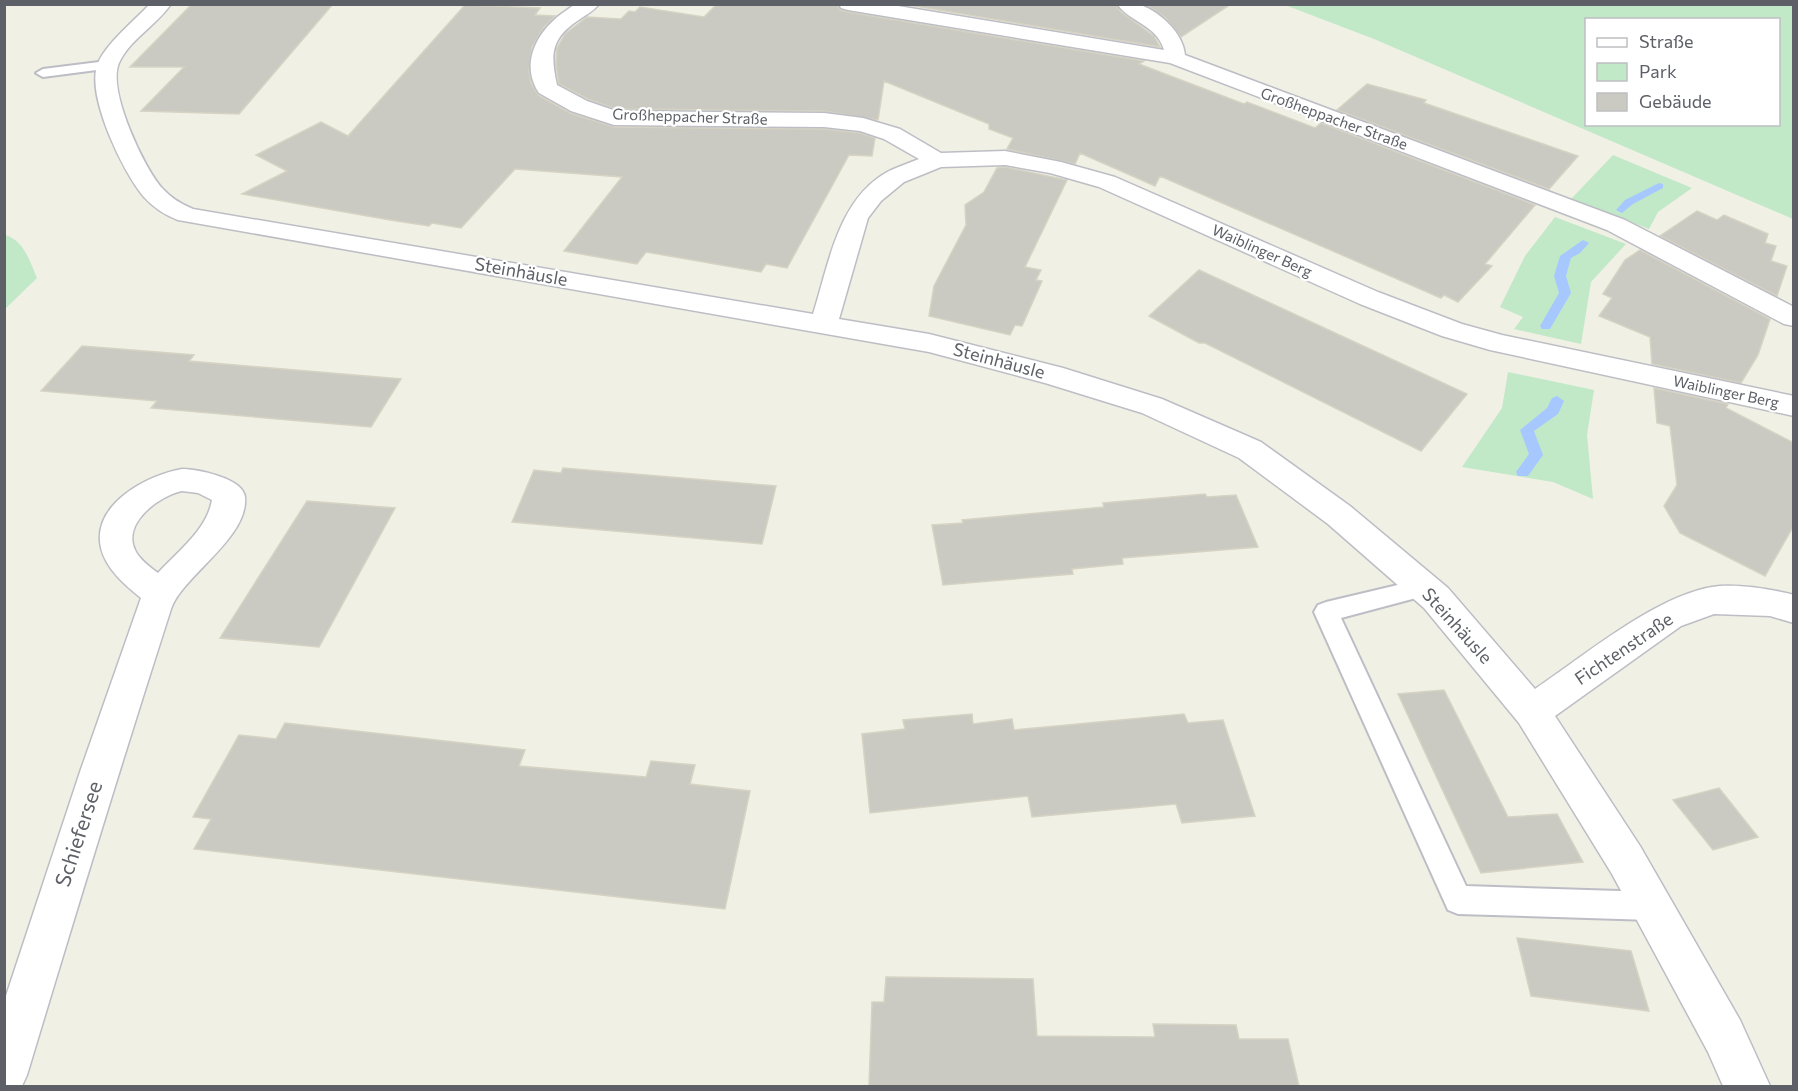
<svg xmlns="http://www.w3.org/2000/svg" width="1798" height="1091" font-family="Commissioner,sans-serif">
  <style>
    .green { fill: #c1e9c8; fill-rule: evenodd }
    .lines { fill: none; stroke-linecap: round; stroke-linejoin: round }
    .stream { fill: #a7c8ff; fill-rule: evenodd }
    .building { fill: #cbcac2; stroke: #d6d3c3; stroke-width: 1.5 }
    .lane-casing { stroke: #bdbec5; stroke-width: 4 }
    .street-casing { stroke: #bdbec5; stroke-width: 3 }
    .lane { fill: #fff; fill-rule: evenodd }
    .street { fill: #fff; fill-rule: evenodd }
    .labels { text-anchor: middle; stroke-width: 4.5; stroke-linejoin: round; paint-order: stroke }
    .far-street-label { font-size: 15px; fill: #5d6067; stroke: #fff }
    .street-label { font-size: 18px; fill: #5d6067; stroke: #fff }
    .near-street-label { font-size: 21px; fill: #5d6067; stroke: #fff }
  </style>
  <rect width="100%" height="100%" fill="#f0f0e5"/>
  <path class="green" d="M 1285,5 L 1793,5 L 1793,219 L 1374,39 ZM 1586,20 L 1778,20 L 1778,124 L 1586,124 Z
    M 1613,155 L 1692,188 L 1658,212 L 1649,229 L 1571,199 Z
    M 1555,217 L 1626,244 L 1591,282 L 1581,344 L 1514,329 L 1523,317 L 1500,307 L 1525,256 Z
    M 5,235 C 24,240 30,262 37,278 L 5,309 Z
    M 1508,372 L 1594,390 L 1587,435 L 1593,499 L 1553,482 L 1462,467 L 1502,408 Z"/>
  <g class="lines">
    <path class="stream" d="M 1659,183 L 1663,184 L 1663,188 L 1633,204 L 1622,213 L 1616,210 L 1625,200 Z
      M 1583,240 L 1589,243 L 1580,253 L 1571,258 L 1566,276 L 1571,293 L 1550,329 L 1542,329 L 1540,326 L 1559,293 L 1554,276 L 1560,256 Z
      M 1557,396 L 1564,401 L 1558,414 L 1534,431 L 1543,455 L 1528,476 L 1518,476 L 1516,472 L 1529,454 L 1520,430 L 1547,408 L 1552,398 Z"/>
  </g>
  <path class="building" d="M 192,4 L 333,4 L 239,114 L 141,111 L 184,67 L 130,67 Z
    M 717,4 L 837,4 L 840,10 L 848,12 L 1144,61 L 1139,64 L 1244,104 L 1247,102 L 1315,128 L 1321,123 L 1535,205 L 1485,264 L 1492,266 L 1458,302 L 1444,295 L 1441,298 L 1160,176 L 1155,186 L 1080,153 L 1075,164 L 1007,149 L 1013,138 L 989,129 L 989,124 L 884,81 L 878,120 L 824,111 L 616,109 L 588,99 L 559,84 L 556,64 L 557,48 L 565,34 L 587,17 L 621,19 L 629,11 L 635,12 L 640,7 L 704,17 Z
    M 903,4 L 1115,4 L 1121,12 L 1154,36 L 1160,47 Z
    M 1145,4 L 1231,4 L 1181,37 L 1165,17 Z
    M 465,5 L 540,8 L 535,15 L 555,16 L 544,27 L 532,47 L 529,71 L 531,83 L 538,95 L 570,113 L 614,127 L 824,129 L 860,133 L 875,138 L 872,156 L 849,155 L 787,268 L 766,264 L 761,272 L 646,252 L 637,264 L 564,251 L 622,177 L 515,169 L 461,228 L 432,223 L 429,226 L 390,220 L 242,194 L 287,171 L 256,155 L 321,122 L 348,136 Z
    M 1367,84 L 1426,100 L 1424,103 L 1578,156 L 1549,189 L 1337,110 Z
    M 1005,167 L 1067,180 L 1025,267 L 1041,270 L 1036,280 L 1042,281 L 1022,326 L 1015,325 L 1010,335 L 929,316 L 934,286 L 966,225 L 965,205 L 984,192 L 997,168 Z
    M 1697,211 L 1717,220 L 1724,215 L 1768,234 L 1765,243 L 1776,246 L 1771,261 L 1787,266 L 1777,296 L 1660,236 Z
    M 1640,250 L 1770,319 L 1758,355 L 1741,383 L 1652,364 L 1650,337 L 1599,316 L 1612,298 L 1603,294 L 1625,260 Z
    M 1199,270 L 1413,369 L 1467,394 L 1421,451 L 1205,343 L 1199,343 L 1149,316 Z
    M 82,346 L 194,355 L 189,361 L 401,379 L 371,427 L 151,408 L 157,401 L 41,391 Z
    M 1654,388 L 1728,404 L 1726,408 L 1794,443 L 1794,525 L 1765,576 L 1680,533 L 1664,506 L 1677,485 L 1670,426 L 1657,423 Z
    M 563,468 L 682,478 L 776,486 L 762,544 L 512,522 L 534,470 L 561,473 Z
    M 1205,494 L 1207,497 L 1236,495 L 1258,547 L 1122,558 L 1123,564 L 1072,569 L 1073,574 L 943,585 L 932,525 L 963,523 L 962,520 L 1104,507 L 1103,503 Z
    M 307,501 L 395,508 L 319,647 L 220,638 Z
    M 1444,690 L 1508,817 L 1557,814 L 1583,862 L 1481,873 L 1398,694 Z
    M 972,714 L 973,724 L 1012,719 L 1014,730 L 1184,714 L 1188,723 L 1223,720 L 1255,816 L 1182,823 L 1176,804 L 1032,817 L 1028,796 L 870,813 L 862,734 L 905,729 L 903,720 Z
    M 285,723 L 525,750 L 519,766 L 646,777 L 651,761 L 695,765 L 690,784 L 750,791 L 725,909 L 194,849 L 211,819 L 193,817 L 239,735 L 276,739 Z
    M 1719,788 L 1758,837 L 1713,850 L 1673,800 Z
    M 1517,938 L 1631,951 L 1649,1011 L 1531,996 Z
    M 886,977 L 1033,979 L 1037,1036 L 1155,1037 L 1153,1024 L 1236,1025 L 1239,1039 L 1288,1039 L 1299,1086 L 869,1086 L 872,1002 L 884,1002 Z"/>
  <g class="lines">
    <defs>
      <path id="lane" d="M 107,61 L 114,65 L 112,68 L 43,77 L 36,73 L 43,69 Z
        M 1423,579 L 1431,582 L 1435,588 L 1431,594 L 1341,618 L 1466,886 L 1651,892 L 1661,896 L 1665,906 L 1661,916 L 1651,920 L 1458,914 L 1448,910 L 1314,612 L 1318,605 L 1326,602 Z"/>
      <path id="street" d="M 150,4 L 171,4 C 157,25 129,40 119,63 C 107,90 144,168 162,188 C 171,198 181,204 193,209 L 813,314 C 829,264 838,198 889,171 C 898,167 909,163 919,159 L 884,139 L 860,131 L 824,127 L 614,125 L 571,111 L 539,93 C 519,63 538,30 564,12 C 567,10 572,6 576,4 C 582,3 592,4 599,4 C 594,11 587,14 580,19 C 551,38 550,53 557,85 L 587,101 L 616,111 L 824,113 L 863,118 L 900,129 L 941,153 L 1005,151 L 1061,162 L 1115,177 L 1378,292 L 1462,324 L 1502,335 L 1794,396 L 1794,416 L 1490,350 L 1442,336 L 1360,304 L 1099,187 L 1050,173 L 1005,165 L 941,167 L 904,182 L 881,201 L 868,218 L 839,319 L 929,334 L 1063,368 L 1162,399 L 1261,442 L 1350,506 L 1448,588 L 1535,689 C 1584,656 1654,597 1712,587 C 1734,583 1772,589 1794,595 L 1794,623 L 1770,616 L 1714,614 L 1681,626 L 1555,716 L 1640,846 L 1740,1020 L 1770,1086 L 1723,1086 L 1708,1052 L 1612,874 L 1519,723 L 1424,608 L 1328,524 L 1239,458 L 1142,413 L 1045,383 L 929,352 L 178,220 C 165,215 154,208 144,197 C 124,174 87,98 97,66 C 103,46 135,20 150,4 Z
        M 839,4 L 886,4 L 1164,50 C 1157,25 1131,23 1117,4 C 1124,4 1134,3 1141,5 C 1161,13 1183,33 1185,55 L 1625,220 L 1794,307 L 1794,326 L 1784,324 L 1607,230 L 1170,63 L 848,10 L 841,8 Z
        M 182,469 C 197,469 243,478 245,497 C 249,538 182,576 171,609 C 121,764 74,919 27,1075 L 22,1086 L 4,1086 L 4,1002 L 80,772 L 141,598 C 125,585 106,569 101,548 C 91,504 148,475 182,469 ZM 182,491 L 198,493 L 212,500 C 207,530 177,552 158,573 C 150,567 139,559 135,550 C 122,523 159,496 182,491 Z"/>
    </defs>
    <use href="#lane" class="lane-casing"/>
    <use href="#street" class="street-casing"/>
    <use href="#lane" class="lane"/>
    <use href="#street" class="street"/>
  </g>
  <g class="labels">
    <g class="far-street-label">
      <text transform="translate(690 117) rotate(2)" y="5">Großheppacher Straße</text>
      <text transform="translate(1334 119) rotate(20)" y="5">Großheppacher Straße</text>
      <text transform="translate(1262 251) rotate(24)" y="5">Waiblinger Berg</text>
      <text transform="translate(1726 392) rotate(12)" y="5">Waiblinger Berg</text>
    </g>
    <g class="street-label">
      <text transform="translate(521 272) rotate(10)" y="6">Steinhäusle</text>
      <text transform="translate(999 361) rotate(15)" y="6">Steinhäusle</text>
      <text transform="translate(1457 626) rotate(48)" y="6">Steinhäusle</text>
      <text transform="translate(1624 649) rotate(-34)" y="6">Fichtenstraße</text>
    </g>
    <g class="near-street-label">
      <text transform="translate(79 834) rotate(-72)" y="7">Schiefersee</text>
    </g>
  </g>
  <rect width="1798" height="1091" fill="none" stroke="#5d6067" stroke-width="12"/>
  <rect x="1585" y="18" width="195" height="108" fill="#ffffff" stroke="#bebfc2" stroke-width="1.5"/>
  <rect x="1597" y="38" width="30" height="9" fill="#ffffff" stroke="#bebfc2" stroke-width="1.5"/>
  <text x="1639" y="48" font-size="18" fill="#5d6067">Straße</text>
  <rect x="1597" y="63" width="30" height="18" fill="#c1e9c8" stroke="#bebfc2" stroke-width="1.5"/>
  <text x="1639" y="78" font-size="18" fill="#5d6067">Park</text>
  <rect x="1597" y="93" width="30" height="18" fill="#cbcac2" stroke="#bebfc2" stroke-width="1.5"/>
  <text x="1639" y="108" font-size="18" fill="#5d6067">Gebäude</text>
</svg>
